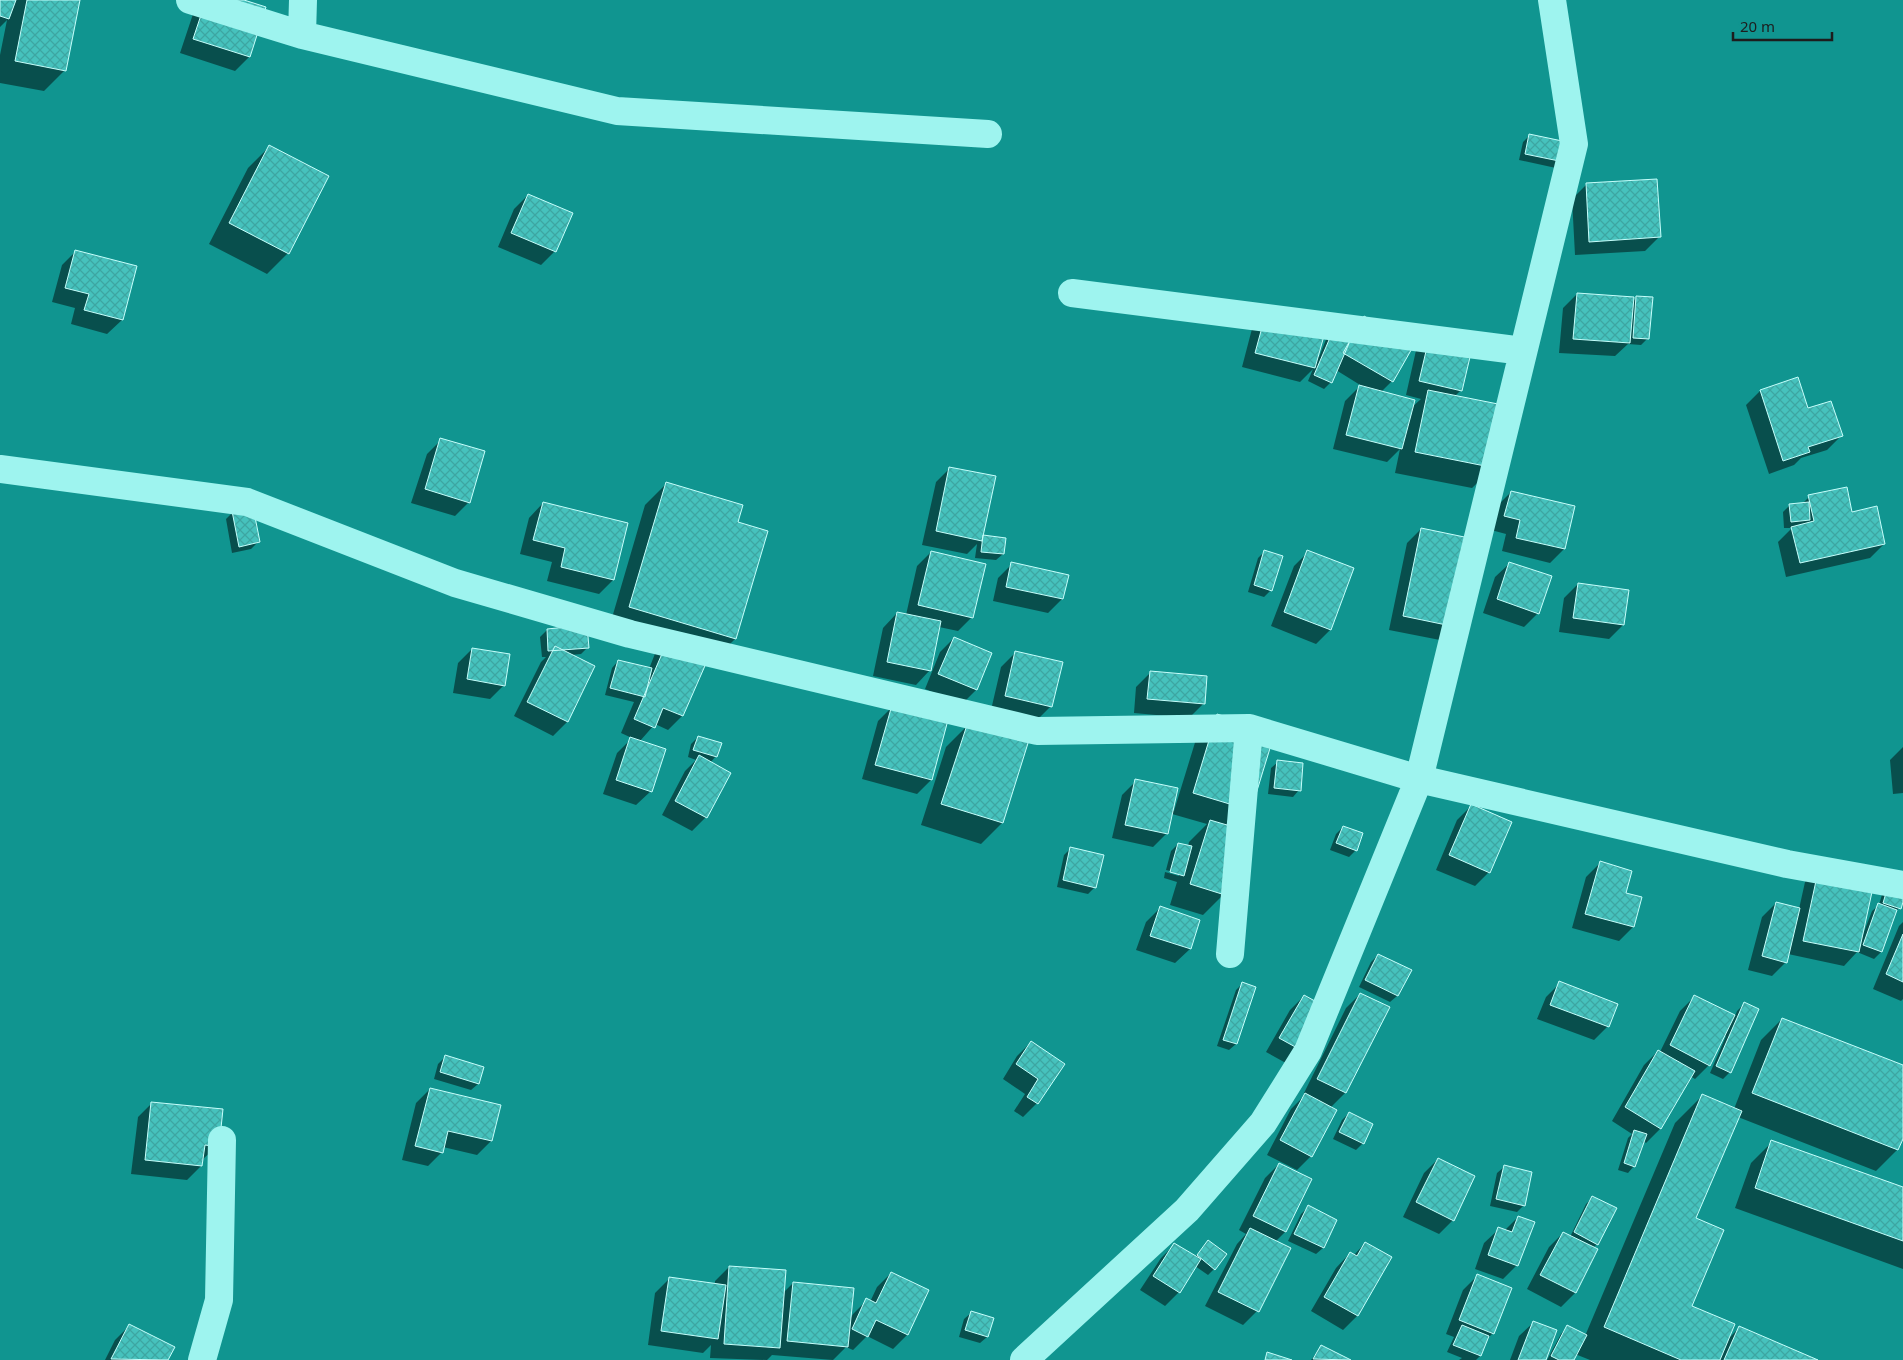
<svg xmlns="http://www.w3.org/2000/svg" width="1903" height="1360" font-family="'Noto Sans',sans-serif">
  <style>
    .shadow { fill: #0007 }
    .building { fill: url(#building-cross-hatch); stroke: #c6fefb }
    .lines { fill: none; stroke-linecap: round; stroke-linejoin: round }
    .minor { stroke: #9ef4ef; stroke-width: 28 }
  </style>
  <defs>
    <pattern id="building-cross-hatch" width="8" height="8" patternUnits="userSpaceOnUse" patternTransform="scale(1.25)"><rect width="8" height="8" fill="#46c2bd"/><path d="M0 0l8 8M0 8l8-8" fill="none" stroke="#3da6a2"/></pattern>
  </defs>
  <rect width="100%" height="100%" fill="#109590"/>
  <path class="shadow" d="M 0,0 L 79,0 L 65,70 L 44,91 L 0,83 L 0,55 L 7,20 L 0,27 Z
    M 240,0 L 249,57 L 235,71 L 180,53 L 196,5 Z
    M 1530,135 L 1566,143 L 1556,168 L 1519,160 L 1523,142 Z
    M 269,147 L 288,253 L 267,274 L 209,244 L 248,168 Z
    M 1586,185 L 1659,237 L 1645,251 L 1575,255 L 1572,199 Z
    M 528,195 L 555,251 L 541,265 L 498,247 L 514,209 Z
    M 76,251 L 136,267 L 122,320 L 107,334 L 71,324 L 75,308 L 52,302 L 62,265 Z
    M 1577,294 L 1632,302 L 1637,297 L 1648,338 L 1641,345 L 1628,344 L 1615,356 L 1559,353 L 1563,308 Z
    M 1253,325 L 1319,357 L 1331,327 L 1392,381 L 1381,392 L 1411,408 L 1421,399 L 1406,395 L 1417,346 L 1431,332 L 1461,390 L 1454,397 L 1494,467 L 1472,488 L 1395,473 L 1400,449 L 1387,462 L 1333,449 L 1345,401 L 1359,387 L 1365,388 L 1336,370 L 1331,382 L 1324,389 L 1308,381 L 1313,369 L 1300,382 L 1242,367 Z
    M 1760,391 L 1807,409 L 1841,436 L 1827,450 L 1801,458 L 1794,465 L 1769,474 L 1746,405 Z
    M 441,440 L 469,502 L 455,516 L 411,503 L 427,454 Z
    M 950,468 L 982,537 L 1003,554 L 996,560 L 975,558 L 977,544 L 967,554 L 922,545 L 936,482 Z
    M 666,484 L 737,523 L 735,639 L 714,660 L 707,657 L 682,716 L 668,730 L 655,724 L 640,741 L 651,791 L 636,805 L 603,794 L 617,753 L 632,738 L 621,733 L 634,702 L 605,695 L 612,668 L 618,661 L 649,669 L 656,651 L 609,628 L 645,505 Z
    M 1511,492 L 1564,549 L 1550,563 L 1502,551 L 1506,534 L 1491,530 L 1497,506 Z
    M 1809,497 L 1851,513 L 1884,544 L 1870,558 L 1786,577 L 1778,542 L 1792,528 L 1784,528 L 1783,512 L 1790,505 L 1802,504 Z
    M 543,503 L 613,580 L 599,594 L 547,581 L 552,562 L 520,554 L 529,518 Z
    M 233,512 L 258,542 L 251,549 L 232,553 L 226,519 Z
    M 1421,529 L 1472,540 L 1440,640 L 1389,630 L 1407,543 Z
    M 1265,551 L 1271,590 L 1264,597 L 1248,592 L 1258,558 Z
    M 931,552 L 972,617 L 958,631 L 939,627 L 930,670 L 916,685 L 873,676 L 883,628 L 897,613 L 906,615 L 917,566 Z
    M 1308,552 L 1353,569 L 1330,630 L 1316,644 L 1271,626 L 1294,566 Z
    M 1510,563 L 1538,613 L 1524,627 L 1483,613 L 1495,577 Z
    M 1012,564 L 1062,599 L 1048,613 L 993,601 L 998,578 Z
    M 1578,584 L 1623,625 L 1609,639 L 1559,632 L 1564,598 Z
    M 547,630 L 588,647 L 581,654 L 571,655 L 594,666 L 567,722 L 553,736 L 514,716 L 541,662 L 546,657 L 542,657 L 540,637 Z
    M 954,638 L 990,653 L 976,690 L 962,704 L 925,689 L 940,652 Z
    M 472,649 L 504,685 L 490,699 L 453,693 L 458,663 Z
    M 1015,653 L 1051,706 L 1037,720 L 991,710 L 1001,667 Z
    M 1150,673 L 1203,704 L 1189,718 L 1134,713 L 1136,687 Z
    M 892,707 L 947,721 L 931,780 L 917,794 L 862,779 L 878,721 Z
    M 1033,725 L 1002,823 L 981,844 L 921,825 L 946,747 L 967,726 Z
    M 1273,733 L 1224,894 L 1203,915 L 1170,905 L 1177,882 L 1164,878 L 1165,872 L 1179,876 L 1179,873 L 1166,870 L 1171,851 L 1178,844 L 1188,846 L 1189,842 L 1207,824 L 1172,814 L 1167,833 L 1153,847 L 1112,838 L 1122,795 L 1136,781 L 1174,811 L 1197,736 Z
    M 698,737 L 716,756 L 710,763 L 706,817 L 692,831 L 662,815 L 685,771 L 696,760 L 688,757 L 691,744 Z
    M 1903,747 L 1903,793 L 1893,794 L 1890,760 Z
    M 1278,762 L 1299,790 L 1293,797 L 1268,794 L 1271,768 Z
    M 1471,806 L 1489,872 L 1475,886 L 1436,870 L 1457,820 Z
    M 1343,827 L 1356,850 L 1349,857 L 1330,850 L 1336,834 Z
    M 1070,849 L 1095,887 L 1088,894 L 1057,887 L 1064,855 Z
    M 1600,863 L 1624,894 L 1641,898 L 1633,927 L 1619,941 L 1572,928 L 1586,877 Z
    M 1819,868 L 1861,936 L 1862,937 L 1872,911 L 1879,905 L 1883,891 L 1899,908 L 1895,912 L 1881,952 L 1874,959 L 1857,952 L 1844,966 L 1788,954 L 1786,962 L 1772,976 L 1748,970 L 1762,917 L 1776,903 L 1799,909 L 1805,882 Z
    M 1160,908 L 1199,921 L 1190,949 L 1175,963 L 1136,950 L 1146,922 Z
    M 1903,922 L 1903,999 L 1901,1001 L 1873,989 L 1899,926 Z
    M 1378,955 L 1410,971 L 1397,996 L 1390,1002 L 1359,987 L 1371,962 Z
    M 1560,983 L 1608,1026 L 1594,1040 L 1537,1019 L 1546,997 Z
    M 1242,984 L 1236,1044 L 1229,1050 L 1217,1046 L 1236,990 Z
    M 1360,994 L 1345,1093 L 1330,1108 L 1335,1110 L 1311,1156 L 1297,1170 L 1267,1155 L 1291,1109 L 1306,1094 L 1304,1093 L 1346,1008 Z
    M 1304,996 L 1293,1067 L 1266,1052 L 1290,1010 Z
    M 1694,997 L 1735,1016 L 1737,1011 L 1744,1004 L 1730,1072 L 1723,1079 L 1710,1073 L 1726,1036 L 1724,1035 L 1709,1065 L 1695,1079 L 1690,1076 L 1660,1129 L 1646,1143 L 1643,1141 L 1634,1166 L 1628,1173 L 1618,1170 L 1628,1138 L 1632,1134 L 1612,1121 L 1644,1065 L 1658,1051 L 1660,1052 L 1680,1011 Z
    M 1782,1019 L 1903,1066 L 1903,1135 L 1897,1150 L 1876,1171 L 1738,1117 L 1695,1219 L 1691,1306 L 1727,1340 L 1739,1328 L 1815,1360 L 1590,1360 L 1575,1354 L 1572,1360 L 1547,1360 L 1561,1334 L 1567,1327 L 1585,1336 L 1675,1123 L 1702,1096 L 1734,1109 L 1761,1040 Z
    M 1031,1042 L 1063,1064 L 1037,1103 L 1023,1117 L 1014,1111 L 1025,1094 L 1003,1079 L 1017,1056 Z
    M 445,1057 L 478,1084 L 471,1090 L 434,1079 L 438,1064 Z
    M 430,1089 L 499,1106 L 491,1141 L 477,1155 L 443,1147 L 442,1152 L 428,1166 L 402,1160 L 416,1103 Z
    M 152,1103 L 217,1146 L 202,1160 L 201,1166 L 187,1180 L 131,1174 L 138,1117 Z
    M 1349,1113 L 1363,1143 L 1356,1150 L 1333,1139 L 1342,1120 Z
    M 1772,1142 L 1903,1188 L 1903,1269 L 1735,1208 L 1751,1163 Z
    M 1438,1159 L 1453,1220 L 1439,1234 L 1403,1217 L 1424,1173 Z
    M 1279,1164 L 1310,1180 L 1285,1232 L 1275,1242 L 1257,1311 L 1243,1325 L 1205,1306 L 1237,1244 L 1246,1234 L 1239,1230 L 1265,1178 Z
    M 1504,1167 L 1524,1205 L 1517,1212 L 1490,1206 L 1497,1173 Z
    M 1593,1197 L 1597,1244 L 1593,1248 L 1596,1250 L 1575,1293 L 1561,1307 L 1527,1289 L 1549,1247 L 1563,1233 L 1570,1237 L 1586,1204 Z
    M 1308,1207 L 1336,1220 L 1323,1248 L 1316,1254 L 1288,1241 L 1301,1214 Z
    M 1518,1217 L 1517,1265 L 1503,1279 L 1475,1269 L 1484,1243 L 1499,1229 L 1504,1231 Z
    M 1208,1242 L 1214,1269 L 1208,1275 L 1195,1266 L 1179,1292 L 1165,1306 L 1140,1290 L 1161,1258 L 1175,1244 L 1195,1257 Z
    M 1365,1243 L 1391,1258 L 1357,1316 L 1343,1330 L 1311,1311 L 1336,1268 L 1350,1253 L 1354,1255 Z
    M 729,1267 L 783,1293 L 793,1283 L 849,1321 L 853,1314 L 867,1300 L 870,1302 L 877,1287 L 891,1273 L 907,1335 L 893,1349 L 867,1336 L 853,1350 L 846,1347 L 833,1360 L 772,1355 L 767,1360 L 710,1358 L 711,1345 L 703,1353 L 648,1345 L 655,1293 L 670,1278 L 715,1285 L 715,1281 Z
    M 1477,1276 L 1493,1333 L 1486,1340 L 1480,1356 L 1476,1360 L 1459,1360 L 1462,1358 L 1447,1352 L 1454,1337 L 1446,1334 L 1463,1290 Z
    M 971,1313 L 987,1337 L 980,1343 L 959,1337 L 964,1319 Z
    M 1534,1322 L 1544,1360 L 1510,1360 L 1519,1336 Z
    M 129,1326 L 173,1348 L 167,1360 L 105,1360 L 115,1340 Z
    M 1322,1346 L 1348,1360 L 1311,1360 Z"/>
  <path class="building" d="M 0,0 L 16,0 L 9,19 L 0,16 Z
    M 27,0 L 80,0 L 66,71 L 15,61 Z
    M 206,0 L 244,0 L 266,7 L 250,57 L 193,39 Z
    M 1529,134 L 1567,142 L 1564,162 L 1525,154 Z
    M 269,145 L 329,176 L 289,254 L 229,223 Z
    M 1657,179 L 1661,237 L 1589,242 L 1586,183 Z
    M 528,194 L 573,213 L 556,252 L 511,233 Z
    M 75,250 L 137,266 L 123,320 L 84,310 L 89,294 L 65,288 Z
    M 1577,293 L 1634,297 L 1630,343 L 1573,339 Z
    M 1636,296 L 1653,297 L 1649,339 L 1633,338 Z
    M 1267,309 L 1327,325 L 1315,368 L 1255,353 Z
    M 1364,316 L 1414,345 L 1393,382 L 1343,353 Z
    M 1338,319 L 1356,327 L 1332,383 L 1314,375 Z
    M 1431,330 L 1474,340 L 1462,391 L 1419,381 Z
    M 1798,377 L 1808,408 L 1831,401 L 1843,436 L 1808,447 L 1810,452 L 1783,461 L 1760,390 Z
    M 1359,385 L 1415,400 L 1402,449 L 1346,435 Z
    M 1428,390 L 1508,406 L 1495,468 L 1415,452 Z
    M 440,438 L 485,451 L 470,503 L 425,489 Z
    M 949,467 L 996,476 L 982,541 L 936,531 Z
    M 666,482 L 743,505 L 738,522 L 768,531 L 736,639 L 629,607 Z
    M 1847,487 L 1852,512 L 1877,506 L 1885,544 L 1800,563 L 1791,527 L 1814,521 L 1808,495 Z
    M 1511,491 L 1575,506 L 1565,549 L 1516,538 L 1520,520 L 1504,516 Z
    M 543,502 L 628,523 L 614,580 L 561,567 L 565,548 L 533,540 Z
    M 1809,502 L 1810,520 L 1791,522 L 1789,504 Z
    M 253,507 L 260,542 L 239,547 L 232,511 Z
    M 1421,528 L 1474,539 L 1456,627 L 1403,616 Z
    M 983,535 L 1006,538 L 1004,554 L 981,552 Z
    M 1264,550 L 1283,556 L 1272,591 L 1254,585 Z
    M 1307,550 L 1354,568 L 1331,630 L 1284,612 Z
    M 931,551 L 986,564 L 973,618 L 918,605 Z
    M 1011,562 L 1069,575 L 1063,599 L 1006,587 Z
    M 1509,562 L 1552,576 L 1539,614 L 1497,599 Z
    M 1578,583 L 1629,590 L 1624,625 L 1573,618 Z
    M 897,612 L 941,621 L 931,671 L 887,662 Z
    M 587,625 L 589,648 L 548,651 L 547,629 Z
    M 670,635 L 711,652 L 683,716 L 663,708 L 655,728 L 634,719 Z
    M 954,637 L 992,653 L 977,690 L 938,674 Z
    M 555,646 L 595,666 L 568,722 L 527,702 Z
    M 472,648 L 510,654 L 505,686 L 467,679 Z
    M 1015,651 L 1063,662 L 1052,707 L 1005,696 Z
    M 618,660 L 652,668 L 645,697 L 610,688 Z
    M 1150,671 L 1207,676 L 1205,704 L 1147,699 Z
    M 892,705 L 948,720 L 932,780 L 875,765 Z
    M 1217,714 L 1275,732 L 1225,895 L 1190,884 L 1210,820 L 1227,825 L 1233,805 L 1193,793 Z
    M 1034,724 L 1003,823 L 941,804 L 967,725 Z
    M 698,736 L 722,743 L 717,757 L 693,750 Z
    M 630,737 L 666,749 L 652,792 L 616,780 Z
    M 699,755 L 731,773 L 707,818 L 675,801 Z
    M 1277,760 L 1303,763 L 1301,791 L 1274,788 Z
    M 1135,779 L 1178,788 L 1168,834 L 1125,825 Z
    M 1471,804 L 1512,822 L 1490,873 L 1449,855 Z
    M 1343,826 L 1363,833 L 1357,851 L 1336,843 Z
    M 1178,843 L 1192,846 L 1184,876 L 1170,872 Z
    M 1070,847 L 1104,855 L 1096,888 L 1063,880 Z
    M 1600,861 L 1632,871 L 1626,893 L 1642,897 L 1634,927 L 1585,914 Z
    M 1819,867 L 1875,878 L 1859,952 L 1803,941 Z
    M 1889,883 L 1903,888 L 1903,902 L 1901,909 L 1883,903 Z
    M 1776,902 L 1800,908 L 1787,963 L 1762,956 Z
    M 1878,903 L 1897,910 L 1882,952 L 1863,945 Z
    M 1160,906 L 1200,920 L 1191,949 L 1150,936 Z
    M 1903,934 L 1903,982 L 1886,974 Z
    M 1378,954 L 1412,970 L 1398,996 L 1365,980 Z
    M 1559,981 L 1618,1004 L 1609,1027 L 1550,1005 Z
    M 1242,982 L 1256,987 L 1237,1044 L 1223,1040 Z
    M 1360,993 L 1390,1007 L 1346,1093 L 1317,1079 Z
    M 1304,995 L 1333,1011 L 1308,1054 L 1279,1038 Z
    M 1694,995 L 1735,1015 L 1710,1066 L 1670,1045 Z
    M 1744,1002 L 1759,1009 L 1731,1073 L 1716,1066 Z
    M 1782,1018 L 1903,1065 L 1903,1139 L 1898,1150 L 1752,1093 Z
    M 1031,1041 L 1065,1064 L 1038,1104 L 1027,1097 L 1038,1079 L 1016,1064 Z
    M 1658,1050 L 1695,1071 L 1661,1129 L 1625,1107 Z
    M 445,1055 L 484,1067 L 479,1084 L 440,1072 Z
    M 430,1088 L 501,1105 L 492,1141 L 448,1131 L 443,1153 L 415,1146 Z
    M 1305,1093 L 1337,1110 L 1312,1157 L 1280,1140 Z
    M 1702,1094 L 1742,1111 L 1696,1218 L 1724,1230 L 1692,1306 L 1735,1324 L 1720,1360 L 1681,1360 L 1604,1327 Z
    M 151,1102 L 223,1109 L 219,1147 L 205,1145 L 202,1166 L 145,1160 Z
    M 1349,1112 L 1373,1124 L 1364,1144 L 1339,1132 Z
    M 1634,1130 L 1647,1134 L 1635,1167 L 1624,1163 Z
    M 1771,1140 L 1903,1187 L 1903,1241 L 1755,1188 Z
    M 1438,1158 L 1475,1176 L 1454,1221 L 1416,1202 Z
    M 1279,1163 L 1312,1179 L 1286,1232 L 1253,1216 Z
    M 1504,1165 L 1532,1172 L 1525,1206 L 1496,1199 Z
    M 1592,1196 L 1617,1208 L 1598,1245 L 1574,1232 Z
    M 1308,1205 L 1337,1220 L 1324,1248 L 1294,1234 Z
    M 1518,1216 L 1535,1222 L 1518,1266 L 1488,1255 L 1498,1227 L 1512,1232 Z
    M 1250,1228 L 1291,1248 L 1259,1312 L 1218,1292 Z
    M 1563,1232 L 1598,1249 L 1576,1293 L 1540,1275 Z
    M 1208,1240 L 1227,1254 L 1215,1270 L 1197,1255 Z
    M 1365,1242 L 1392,1257 L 1358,1316 L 1324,1297 L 1350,1252 L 1357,1256 Z
    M 1174,1243 L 1201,1259 L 1180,1293 L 1153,1276 Z
    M 729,1266 L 786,1270 L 780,1348 L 724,1344 Z
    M 891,1272 L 929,1290 L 908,1335 L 876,1320 L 868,1337 L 852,1329 L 866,1298 L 876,1303 Z
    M 1477,1274 L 1512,1288 L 1494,1334 L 1459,1320 Z
    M 669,1277 L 726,1285 L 718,1339 L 661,1331 Z
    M 793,1282 L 854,1288 L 848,1347 L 787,1341 Z
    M 971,1311 L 994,1318 L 988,1337 L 965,1330 Z
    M 1533,1321 L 1557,1330 L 1546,1360 L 1518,1360 Z
    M 129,1324 L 175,1347 L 168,1360 L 111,1359 Z
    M 1462,1325 L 1489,1336 L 1481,1356 L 1453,1345 Z
    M 1567,1325 L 1587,1335 L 1574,1360 L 1559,1360 L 1551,1356 Z
    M 1739,1326 L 1818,1360 L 1724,1360 Z
    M 1321,1345 L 1351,1360 L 1313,1359 Z
    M 1267,1352 L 1292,1360 L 1265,1360 Z"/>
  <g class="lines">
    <path class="minor" d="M 190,0 L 302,35 L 617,111 L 988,134
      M 302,35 L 303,0
      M 1072,293 L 1523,351
      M 0,469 L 247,502 L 455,583 L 630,634 L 1037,731 L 1249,728 L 1419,779 L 1787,864 L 1903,885
      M 1230,954 L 1249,728
      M 202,1360 L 219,1300 L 222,1140
      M 1024,1360 L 1187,1210 L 1263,1123 L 1308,1051 L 1419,779 L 1574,144 L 1552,0"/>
  </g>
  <path d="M1733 32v8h99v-8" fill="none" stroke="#1d1d1d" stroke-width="2.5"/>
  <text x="1740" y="32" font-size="15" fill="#1d1d1d" stroke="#109590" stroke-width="4" paint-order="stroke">20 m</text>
</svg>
